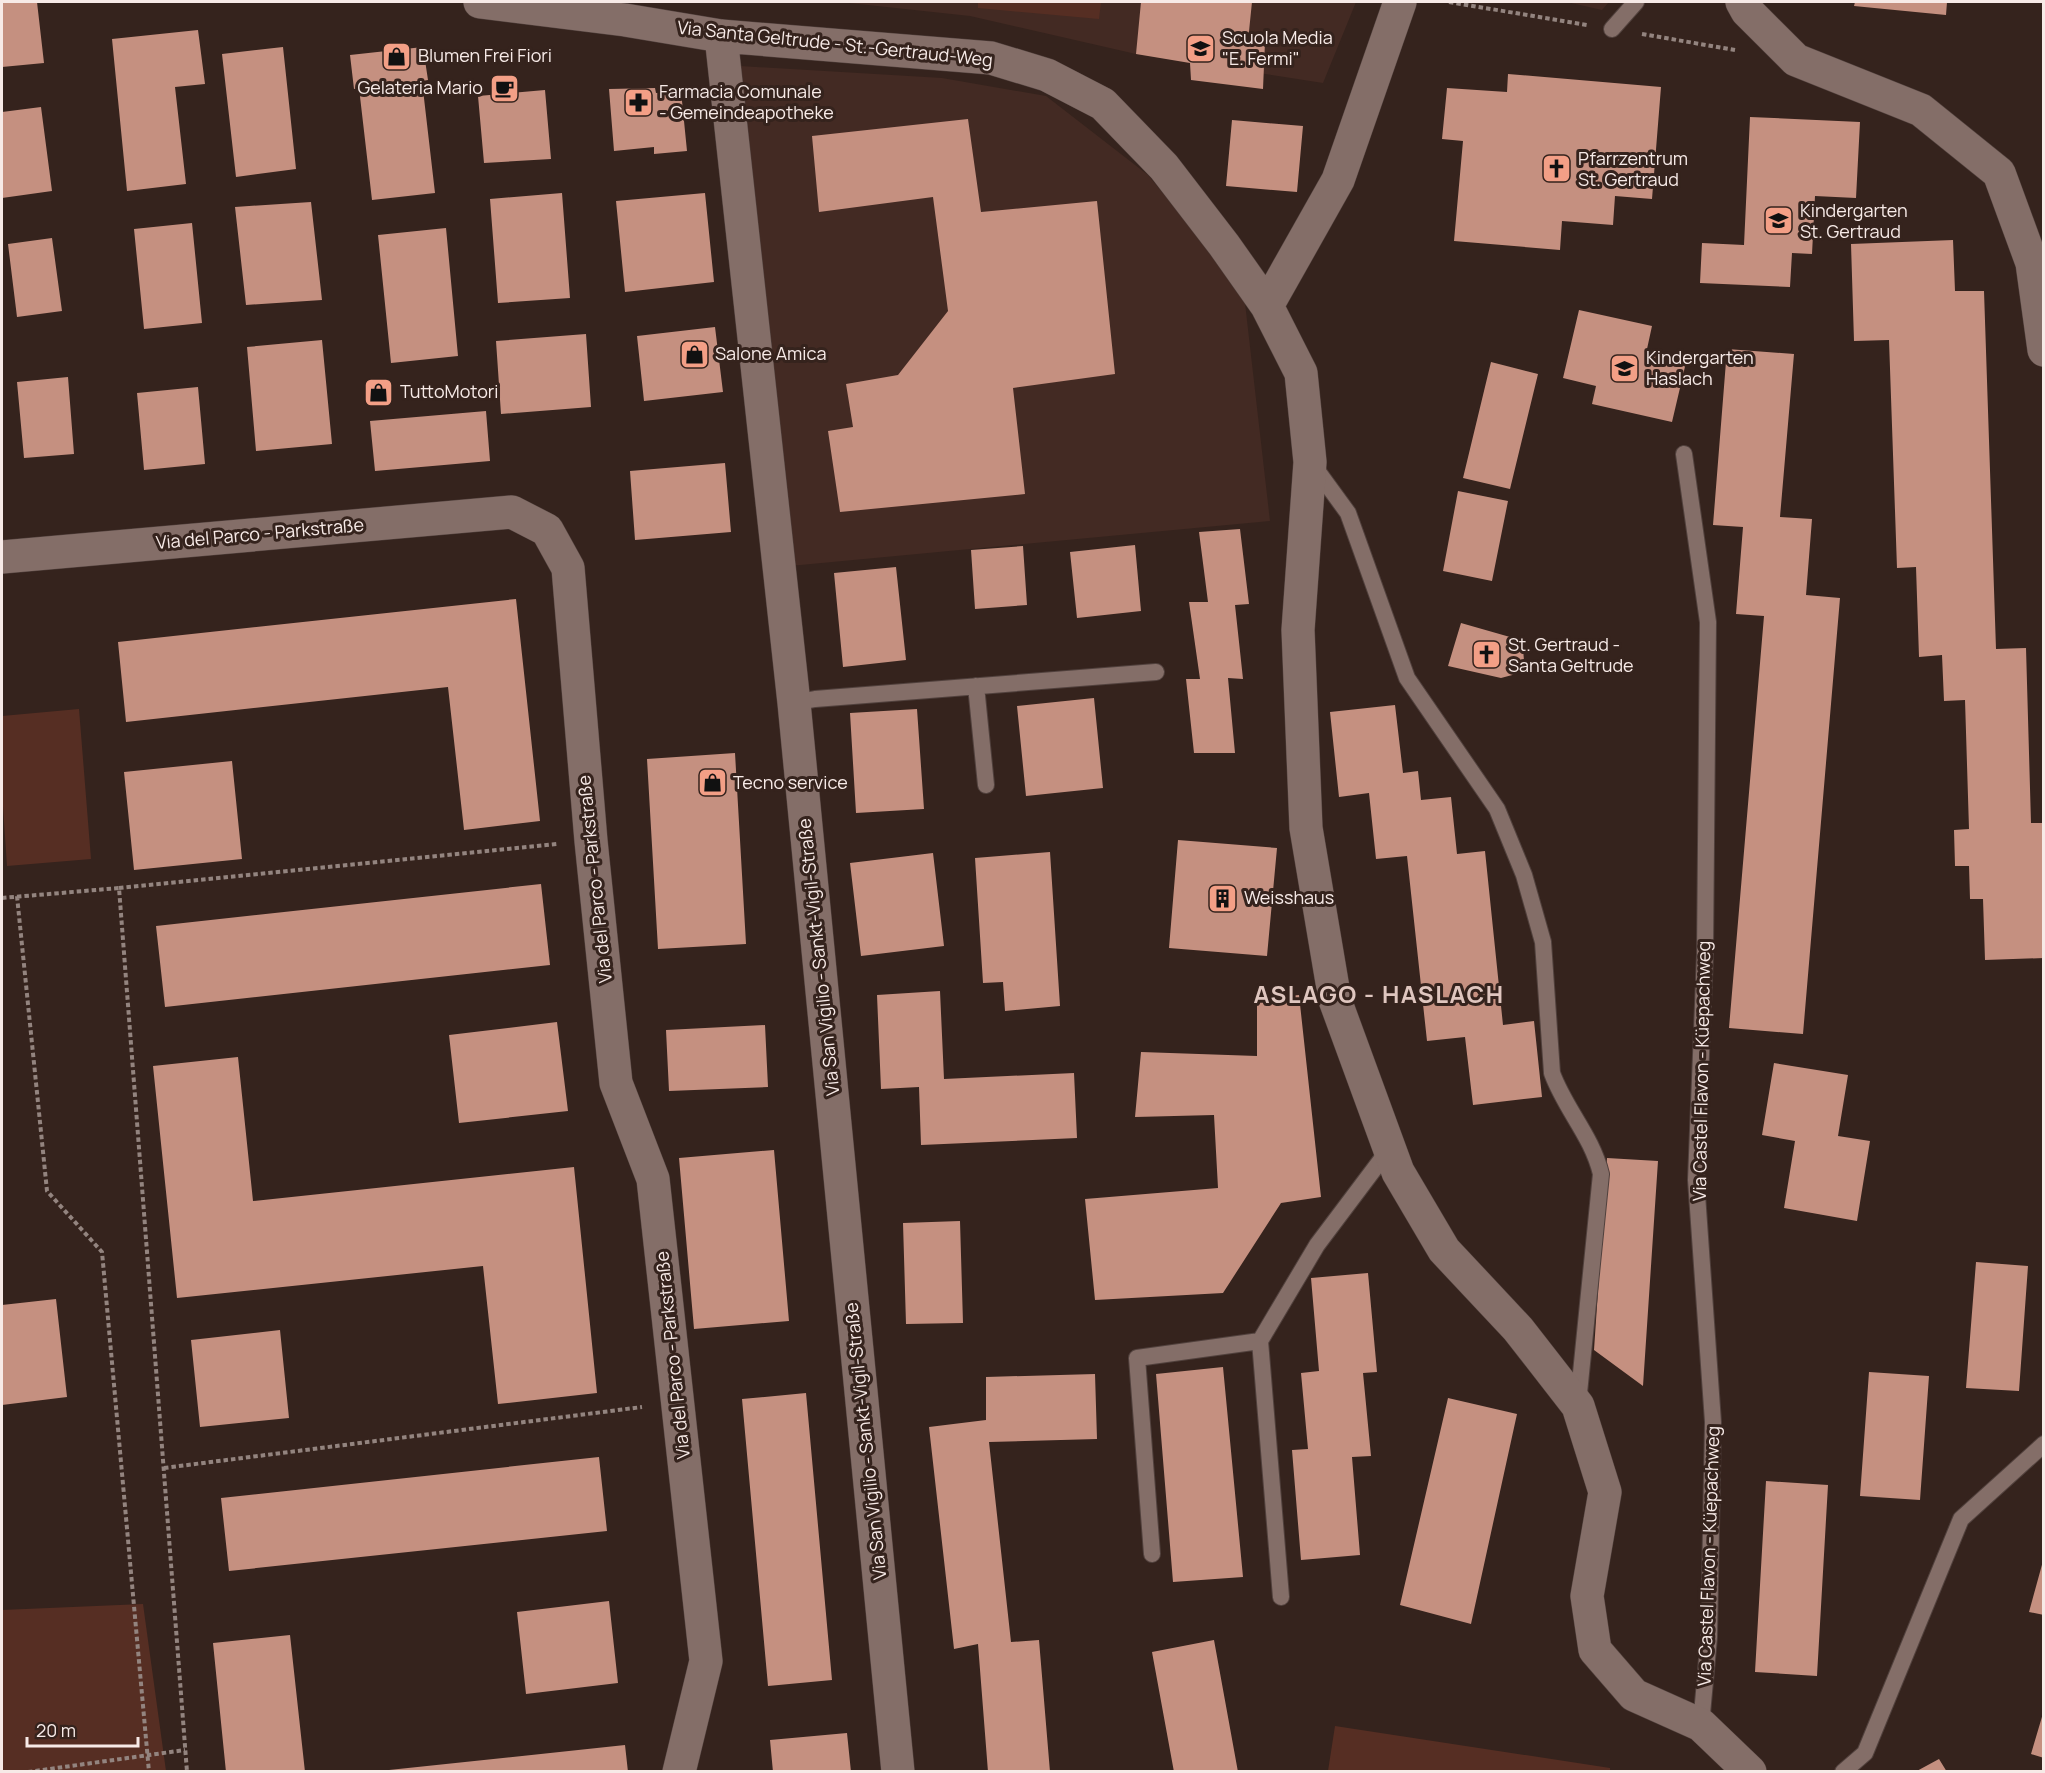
<svg xmlns="http://www.w3.org/2000/svg" width="2045" height="1773" font-family="Manrope,sans-serif">
  <style>
    .built { fill: #432a23 }
    .green { fill: #562e23 }
    .building { fill: #c59080 }
    .lines { fill: none; stroke-linecap: round; stroke-linejoin: round }
    .service-casing { stroke: #51413d; stroke-width: 18 }
    .minor-casing { stroke: #51413d; stroke-width: 34 }
    .path { stroke: #93847f; stroke-width: 4; stroke-dasharray: 4.5 3; stroke-linecap: butt }
    .service { stroke: #846e68; stroke-width: 16 }
    .minor { stroke: #846e68; stroke-width: 33 }
    .labels { text-anchor: middle; stroke-width: 6; stroke-linejoin: round; paint-order: stroke }
    .poi-label { font-size: 18px; fill: #f7eae7; stroke: #35231d; text-anchor: start }
    .street-label { font-size: 18px; fill: #f7eae7; stroke: #35231d }
    .district-label { font-size: 24px; font-weight: bold; letter-spacing: 1.5px; fill: #dfc6bf; stroke: #35231d }
  </style>
  <rect width="100%" height="100%" fill="#35231d"/>
  <path class="built" d="M 840,2 L 1356,2 L 1323,83 L 1136,54 L 970,16 Z
    M 1567,2 L 1609,2 L 1602,10 Z
    M 724,65 L 942,78 L 1046,96 L 1148,175 L 1209,249 L 1245,303 L 1270,521 L 779,567 Z"/>
  <path class="green" d="M 978,2 L 1101,2 L 1099,19 L 978,8 Z
    M 79,709 L 91,859 L 7,866 L 2,792 L 2,716 Z
    M 143,1604 L 166,1771 L 2,1771 L 2,1610 Z
    M 1335,1726 L 1610,1768 L 1610,1771 L 1328,1771 Z"/>
  <path class="building" d="M 2,2 L 37,2 L 44,63 L 2,67 Z
    M 1141,2 L 1252,2 L 1248,41 L 1265,42 L 1263,89 L 1191,80 L 1190,63 L 1136,54 Z
    M 1855,2 L 1947,2 L 1946,15 L 1854,6 Z
    M 198,30 L 205,84 L 175,87 L 186,184 L 127,191 L 112,39 Z
    M 283,47 L 296,169 L 236,177 L 222,54 Z
    M 423,47 L 428,80 L 422,81 L 435,193 L 372,200 L 359,88 L 354,89 L 350,55 Z
    M 1508,74 L 1661,87 L 1652,199 L 1615,196 L 1613,225 L 1562,221 L 1560,250 L 1454,241 L 1463,141 L 1442,139 L 1447,88 L 1507,92 Z
    M 655,88 L 656,93 L 681,91 L 687,151 L 654,154 L 654,147 L 614,151 L 609,89 Z
    M 545,90 L 551,159 L 484,163 L 478,96 Z
    M 41,107 L 52,191 L 2,198 L 2,112 Z
    M 1750,117 L 1860,122 L 1856,198 L 1815,196 L 1812,254 L 1792,253 L 1790,287 L 1700,283 L 1702,243 L 1744,245 Z
    M 968,119 L 981,212 L 1097,201 L 1115,374 L 1013,388 L 1025,494 L 840,512 L 828,431 L 853,427 L 846,384 L 898,375 L 948,311 L 933,197 L 819,212 L 812,136 Z
    M 1232,120 L 1303,126 L 1297,192 L 1226,186 Z
    M 562,193 L 570,298 L 498,303 L 490,199 Z
    M 705,193 L 714,282 L 625,292 L 616,201 Z
    M 311,202 L 322,300 L 246,305 L 235,207 Z
    M 192,223 L 202,323 L 144,329 L 134,229 Z
    M 446,228 L 458,356 L 391,363 L 378,235 Z
    M 52,238 L 62,311 L 17,317 L 8,244 Z
    M 1953,240 L 1955,291 L 1984,291 L 1996,649 L 2026,648 L 2031,823 L 2044,823 L 2044,958 L 1985,960 L 1983,899 L 1970,899 L 1969,866 L 1955,866 L 1954,830 L 1969,829 L 1965,700 L 1944,701 L 1942,655 L 1919,657 L 1916,567 L 1897,568 L 1889,340 L 1854,341 L 1851,244 Z
    M 1579,310 L 1652,326 L 1647,349 L 1687,358 L 1672,422 L 1592,404 L 1596,386 L 1563,378 Z
    M 715,327 L 723,392 L 644,401 L 637,336 Z
    M 586,334 L 591,407 L 501,414 L 496,341 Z
    M 322,340 L 332,444 L 256,451 L 247,347 Z
    M 1727,349 L 1794,354 L 1780,517 L 1812,519 L 1806,595 L 1840,598 L 1803,1034 L 1729,1028 L 1764,616 L 1736,614 L 1743,527 L 1713,525 Z
    M 1491,362 L 1538,374 L 1510,489 L 1463,478 Z
    M 68,377 L 74,454 L 24,458 L 17,382 Z
    M 198,387 L 205,464 L 144,470 L 137,393 Z
    M 486,411 L 490,461 L 375,471 L 370,421 Z
    M 725,463 L 731,532 L 635,540 L 630,471 Z
    M 1458,491 L 1508,501 L 1492,581 L 1443,571 Z
    M 1240,529 L 1249,604 L 1235,605 L 1243,679 L 1228,678 L 1235,753 L 1194,753 L 1186,679 L 1200,679 L 1189,602 L 1208,602 L 1199,532 Z
    M 1135,545 L 1141,611 L 1077,618 L 1070,552 Z
    M 1023,546 L 1027,605 L 975,609 L 971,550 Z
    M 896,567 L 906,660 L 843,667 L 834,573 Z
    M 516,599 L 540,821 L 464,830 L 448,687 L 126,722 L 118,642 Z
    M 1461,623 L 1510,637 L 1523,648 L 1524,661 L 1516,674 L 1501,678 L 1448,666 Z
    M 1094,698 L 1103,788 L 1026,796 L 1017,706 Z
    M 1395,705 L 1403,773 L 1418,771 L 1421,800 L 1451,797 L 1457,854 L 1485,851 L 1503,1025 L 1534,1021 L 1542,1097 L 1473,1105 L 1465,1037 L 1427,1041 L 1407,856 L 1376,859 L 1369,793 L 1339,797 L 1330,712 Z
    M 917,709 L 924,809 L 856,813 L 850,713 Z
    M 735,753 L 746,944 L 658,949 L 647,759 Z
    M 232,761 L 242,859 L 134,870 L 124,772 Z
    M 1178,840 L 1277,848 L 1267,956 L 1169,948 Z
    M 1050,852 L 1060,1006 L 1005,1011 L 1003,982 L 983,983 L 975,858 Z
    M 933,853 L 944,946 L 861,956 L 850,863 Z
    M 541,884 L 550,965 L 165,1007 L 156,926 Z
    M 940,991 L 944,1079 L 1074,1073 L 1077,1138 L 921,1145 L 919,1087 L 881,1089 L 877,995 Z
    M 1299,995 L 1321,1197 L 1281,1203 L 1223,1293 L 1095,1300 L 1085,1199 L 1218,1188 L 1214,1115 L 1135,1117 L 1141,1052 L 1257,1056 L 1257,999 Z
    M 557,1022 L 568,1111 L 459,1123 L 449,1035 Z
    M 765,1025 L 768,1087 L 669,1091 L 666,1030 Z
    M 238,1057 L 253,1201 L 574,1167 L 597,1393 L 498,1404 L 483,1266 L 177,1298 L 153,1066 Z
    M 1774,1063 L 1848,1075 L 1838,1136 L 1870,1141 L 1857,1221 L 1784,1208 L 1795,1141 L 1762,1135 Z
    M 774,1150 L 789,1321 L 694,1329 L 679,1158 Z
    M 1607,1158 L 1658,1161 L 1643,1386 L 1594,1350 Z
    M 960,1221 L 963,1323 L 906,1324 L 903,1223 Z
    M 1976,1262 L 2028,1266 L 2019,1391 L 1966,1388 Z
    M 1368,1273 L 1377,1372 L 1363,1373 L 1371,1456 L 1352,1457 L 1360,1555 L 1301,1560 L 1292,1450 L 1308,1449 L 1301,1373 L 1319,1371 L 1311,1278 Z
    M 56,1299 L 67,1397 L 2,1405 L 2,1305 Z
    M 280,1330 L 289,1418 L 200,1427 L 191,1340 Z
    M 1223,1367 L 1243,1577 L 1173,1582 L 1156,1374 Z
    M 1869,1372 L 1929,1376 L 1920,1500 L 1860,1496 Z
    M 1095,1374 L 1097,1439 L 989,1442 L 1011,1642 L 1039,1640 L 1050,1772 L 988,1772 L 978,1644 L 954,1649 L 929,1427 L 986,1420 L 986,1377 Z
    M 806,1393 L 832,1680 L 768,1686 L 742,1399 Z
    M 1448,1398 L 1517,1414 L 1471,1624 L 1400,1605 Z
    M 599,1457 L 607,1531 L 229,1571 L 221,1498 Z
    M 1766,1481 L 1828,1485 L 1817,1676 L 1755,1672 Z
    M 2043,1561 L 2044,1561 L 2044,1615 L 2029,1612 Z
    M 609,1601 L 618,1683 L 526,1694 L 517,1612 Z
    M 290,1635 L 305,1772 L 226,1772 L 213,1643 Z
    M 1214,1640 L 1238,1772 L 1174,1772 L 1152,1652 Z
    M 2044,1710 L 2044,1758 L 2031,1754 Z
    M 847,1733 L 851,1772 L 773,1772 L 770,1740 Z
    M 625,1745 L 628,1772 L 390,1772 L 389,1770 Z
    M 1939,1759 L 1947,1772 L 1915,1772 Z"/>
  <g class="lines">
    <defs>
      <path id="service" d="M 1612,29 L 1636,2
        M 1684,454 L 1708,622 L 1705,954 L 1696,1180 L 1713,1422 L 1709,1637 L 1701,1725
        M 1313,465 L 1348,513 L 1407,678 L 1497,809 L 1524,875 L 1543,942 L 1552,1073 C 1565,1109 1592,1136 1601,1174 L 1578,1403
        M 976,686 L 986,785
        M 794,703 L 815,699 L 1156,672
        M 1152,1554 L 1137,1358 L 1260,1341
        M 1281,1597 L 1260,1341 L 1317,1245 L 1390,1148
        M 1843,1772 L 1865,1753 L 1961,1519 L 2044,1444"/>
      <path id="minor" d="M 480,2 L 625,20 L 721,36 L 991,58 L 1047,75 L 1103,104 L 1164,167 L 1224,245 L 1267,306 L 1301,373 L 1310,462 L 1298,630 L 1306,828 L 1335,1000 L 1398,1172 L 1444,1250 L 1518,1329 L 1578,1406 L 1605,1492 L 1587,1596 L 1595,1650 L 1634,1695 L 1701,1725 L 1750,1772
        M 1742,2 L 1747,11 L 1796,60 L 1921,110 L 1999,173 L 2032,263 L 2044,350
        M 721,36 L 794,703 L 898,1772
        M 1267,306 L 1338,180 L 1400,2
        M 2,557 L 512,512 L 547,530 L 568,568 L 591,841 L 616,1083 L 653,1179 L 706,1661 L 679,1772"/>
    </defs>
    <use href="#service" class="service-casing"/>
    <use href="#minor" class="minor-casing"/>
    <path class="path" d="M 1449,2 L 1587,25
      M 1642,34 L 1735,50
      M 119,888 L 557,844
      M 17,896 L 47,1191 L 102,1252 L 149,1772
      M 2,898 L 119,888 L 187,1772
      M 164,1468 L 642,1407
      M 28,1772 L 185,1750"/>
    <use href="#service" class="service"/>
    <use href="#minor" class="minor"/>
  </g>
  <defs>
    <symbol id="school-square" viewBox="-11 -11 22 22"><rect x="-9" y="-9" width="18" height="18" rx="4" fill="#f39f86" stroke="#35231d"/><path d="M0-5L7-2L0 1L-7-2ZM-4 1L0 2.5L4 1V4Q0 6-4 4Z" fill="#111"/></symbol>
    <symbol id="shop-square" viewBox="-11 -11 22 22"><rect x="-9" y="-9" width="18" height="18" rx="4" fill="#f39f86" stroke="#35231d"/><path d="M-5-2.5h2.3a2.7 3.5 0 0 1 5.4 0H5L5.5 6h-11ZM-1.5-2.5h3a1.5 2.3 0 0 0-3 0Z" fill="#111"/></symbol>
    <symbol id="cafe-square" viewBox="-11 -11 22 22"><rect x="-9" y="-9" width="18" height="18" rx="4" fill="#f39f86" stroke="#35231d"/><path d="M-5.5-4.5H6V0H3Q3 3.5 0 3.5H-2.5Q-5.5 3.5-5.5 0ZM3-3.2v2h1.7v-2ZM-6 4.5H4V6H-6Z" fill="#111"/></symbol>
    <symbol id="pharmacy-square" viewBox="-11 -11 22 22"><rect x="-9" y="-9" width="18" height="18" rx="4" fill="#f39f86" stroke="#35231d"/><path d="M-2-6h4v4h4v4h-4v4h-4v-4h-4v-4h4Z" fill="#111"/></symbol>
    <symbol id="church-square" viewBox="-11 -11 22 22"><rect x="-9" y="-9" width="18" height="18" rx="4" fill="#f39f86" stroke="#35231d"/><path d="M-1.2-6h2.4v3.5h3.3v2.4h-3.3V6h-2.4V-.1h-3.3v-2.4h3.3Z" fill="#111"/></symbol>
    <symbol id="building-square" viewBox="-11 -11 22 22"><rect x="-9" y="-9" width="18" height="18" rx="4" fill="#f39f86" stroke="#35231d"/><path d="M-4-6H4V6H1V3H-1V6H-4ZM-2.5-4.3h1.7v1.8h-1.7ZM.8-4.3h1.7v1.8H.8ZM-2.5-1h1.7V.8h-1.7ZM.8-1h1.7V.8H.8Z" fill="#111"/></symbol>
  </defs>
  <g fill-rule="evenodd">
    <use href="#school-square" x="1184" y="32" width="33" height="33"/>
    <use href="#shop-square" x="380" y="40" width="33" height="33"/>
    <use href="#cafe-square" x="488" y="72" width="33" height="33"/>
    <use href="#pharmacy-square" x="622" y="86" width="33" height="33"/>
    <use href="#church-square" x="1540" y="152" width="33" height="33"/>
    <use href="#school-square" x="1762" y="204" width="33" height="33"/>
    <use href="#shop-square" x="678" y="338" width="33" height="33"/>
    <use href="#school-square" x="1608" y="352" width="33" height="33"/>
    <use href="#shop-square" x="362" y="376" width="33" height="33"/>
    <use href="#church-square" x="1470" y="638" width="33" height="33"/>
    <use href="#shop-square" x="696" y="766" width="33" height="33"/>
    <use href="#building-square" x="1206" y="882" width="33" height="33"/>
  </g>
  <g class="labels">
    <g class="poi-label">
      <text x="1222" y="44">Scuola Media<tspan x="1222" dy="21">"E. Fermi"</tspan></text>
      <text x="418" y="62">Blumen Frei Fiori</text>
      <text x="483" y="94" text-anchor="end">Gelateria Mario</text>
      <text x="659" y="98">Farmacia Comunale<tspan x="659" dy="21">- Gemeindeapotheke</tspan></text>
      <text x="1578" y="165">Pfarrzentrum<tspan x="1578" dy="21">St. Gertraud</tspan></text>
      <text x="1800" y="217">Kindergarten<tspan x="1800" dy="21">St. Gertraud</tspan></text>
      <text x="715" y="360">Salone Amica</text>
      <text x="1646" y="364">Kindergarten<tspan x="1646" dy="21">Haslach</tspan></text>
      <text x="400" y="398">TuttoMotori</text>
      <text x="1508" y="651">St. Gertraud -<tspan x="1508" dy="21">Santa Geltrude</tspan></text>
      <text x="733" y="789">Tecno service</text>
      <text x="1244" y="904">Weisshaus</text>
    </g>
    <g class="street-label">
      <text transform="translate(835 44) rotate(6)" y="6">Via Santa Geltrude - St.-Gertraud-Weg</text>
      <text transform="translate(260 534) rotate(-5)" y="6">Via del Parco - Parkstraße</text>
      <text transform="translate(595 879) rotate(-96)" y="6">Via del Parco - Parkstraße</text>
      <text transform="translate(819 957) rotate(-96)" y="6">Via San Vigilio - Sankt-Vigil-Straße</text>
      <text transform="translate(1702 1071) rotate(-89)" y="6">Via Castel Flavon - Küepachweg</text>
      <text transform="translate(673 1355) rotate(-96)" y="6">Via del Parco - Parkstraße</text>
      <text transform="translate(866 1441) rotate(-96)" y="6">Via San Vigilio - Sankt-Vigil-Straße</text>
      <text transform="translate(1709 1556) rotate(-88)" y="6">Via Castel Flavon - Küepachweg</text>
    </g>
    <g class="district-label">
      <text x="1379" y="1003">ASLAGO - HASLACH</text>
    </g>
  </g>
  <rect width="2045" height="1773" fill="none" stroke="#f7eae7" stroke-width="6"/>
  <path d="M27 1737v9h111v-9" fill="none" stroke="#f7eae7" stroke-width="3"/>
  <text x="36" y="1737" font-size="18" fill="#f7eae7" stroke="#35231d" stroke-width="4.5" paint-order="stroke">20 m</text>
</svg>
